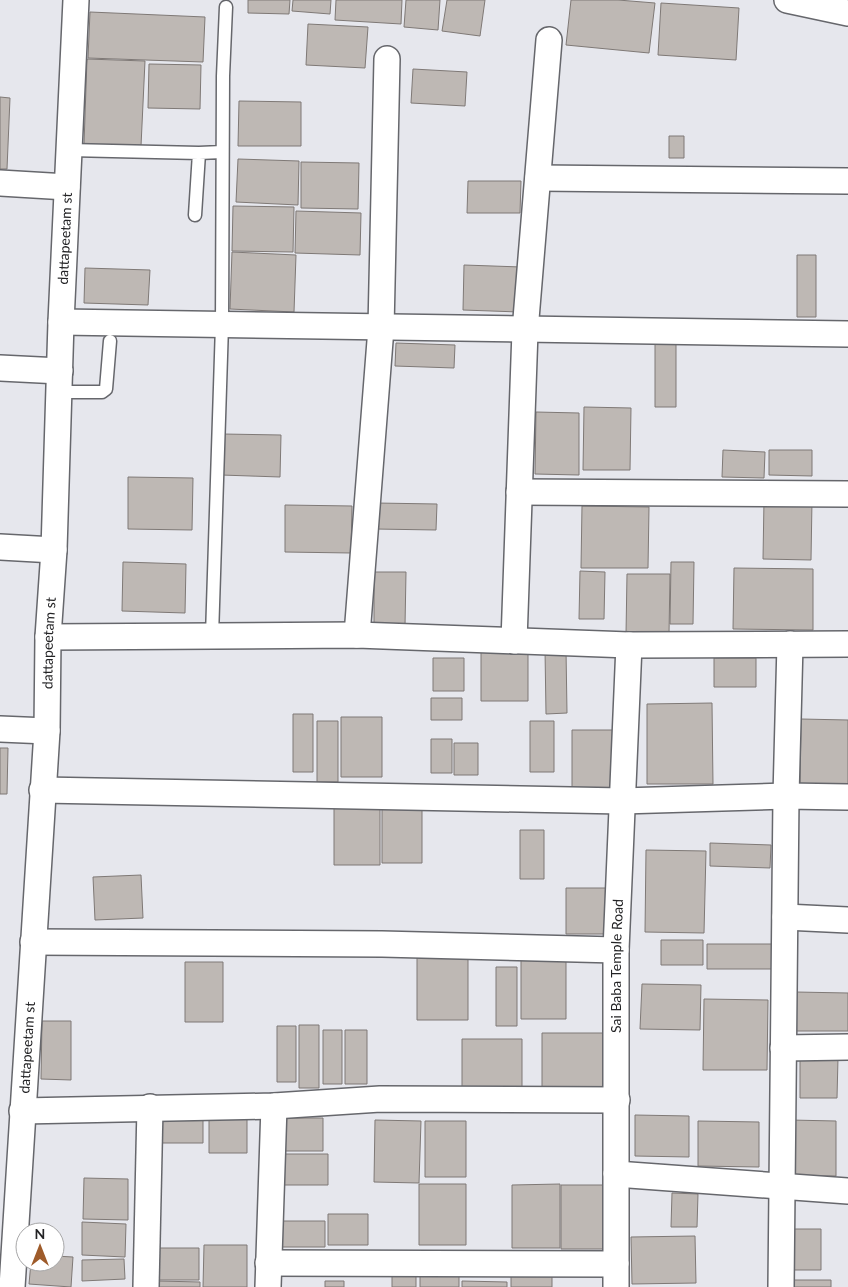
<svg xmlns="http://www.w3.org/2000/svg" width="848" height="1287" font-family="Lato,sans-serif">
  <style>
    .building { fill: #beb8b4; stroke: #7f7976 }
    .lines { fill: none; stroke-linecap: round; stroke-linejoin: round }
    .lane-casing { stroke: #66676c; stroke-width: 15 }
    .street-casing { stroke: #66676c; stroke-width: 28 }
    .lane { stroke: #fff; stroke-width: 12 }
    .street { stroke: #fff; stroke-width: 25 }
    .labels { text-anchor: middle; stroke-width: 4; stroke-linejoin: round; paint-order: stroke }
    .street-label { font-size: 14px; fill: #232325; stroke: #fff }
  </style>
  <rect width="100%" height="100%" fill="#e6e7ed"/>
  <path class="building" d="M 248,0 L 290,0 L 289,14 L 248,13 Z
    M 293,0 L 331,0 L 330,14 L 292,11 Z
    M 336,0 L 402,0 L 401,24 L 335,20 Z
    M 406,0 L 440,0 L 438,30 L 404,27 Z
    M 447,0 L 485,0 L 480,36 L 442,31 Z
    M 571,0 L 618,0 L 655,3 L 649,53 L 566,45 Z
    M 661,3 L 739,8 L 736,60 L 658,55 Z
    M 90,12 L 205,17 L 203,62 L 88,58 Z
    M 308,24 L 368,27 L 365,68 L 306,65 Z
    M 87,59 L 145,61 L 141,146 L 84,144 Z
    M 149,64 L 201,65 L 200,109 L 148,108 Z
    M 413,69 L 467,72 L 465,106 L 411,103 Z
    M 0,97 L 10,98 L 7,169 L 0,169 Z
    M 239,101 L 301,102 L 301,146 L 238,146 Z
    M 669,136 L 684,136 L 684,158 L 669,158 Z
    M 238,159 L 299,161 L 298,205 L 236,202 Z
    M 301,162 L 359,163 L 358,209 L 301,208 Z
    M 468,181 L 521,181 L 520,213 L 467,213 Z
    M 233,206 L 294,207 L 293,252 L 232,251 Z
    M 296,211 L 361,213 L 360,255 L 295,253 Z
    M 232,252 L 296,255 L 294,312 L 230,309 Z
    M 797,255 L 816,255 L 816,317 L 797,317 Z
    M 464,265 L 521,267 L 519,312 L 463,310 Z
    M 85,268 L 150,270 L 148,305 L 84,303 Z
    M 396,343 L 455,345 L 454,368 L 395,366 Z
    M 655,344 L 676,344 L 676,407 L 655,407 Z
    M 584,407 L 631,408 L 630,470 L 583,470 Z
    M 536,412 L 579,413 L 579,475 L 535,474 Z
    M 223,434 L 281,435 L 280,477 L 221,475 Z
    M 723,450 L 765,452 L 764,478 L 722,477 Z
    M 769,450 L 812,450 L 812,476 L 769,475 Z
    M 128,477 L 193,478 L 192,530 L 128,529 Z
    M 764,500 L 812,501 L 811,560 L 763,559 Z
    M 376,503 L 437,504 L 436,530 L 375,529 Z
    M 285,505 L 352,506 L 351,553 L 285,552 Z
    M 582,506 L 649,507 L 648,568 L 581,568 Z
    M 123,562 L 186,564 L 185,613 L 122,611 Z
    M 671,562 L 694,562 L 693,624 L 670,624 Z
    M 734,568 L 813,569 L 813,630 L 733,629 Z
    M 580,571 L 605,572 L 604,619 L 579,619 Z
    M 374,572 L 406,572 L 405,626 L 374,626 Z
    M 627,574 L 670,574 L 669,634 L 626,634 Z
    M 545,650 L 566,650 L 567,713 L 546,714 Z
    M 481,652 L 528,652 L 528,701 L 481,701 Z
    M 433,658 L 464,658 L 464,691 L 433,691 Z
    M 714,658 L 756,658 L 756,687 L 714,687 Z
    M 431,698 L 462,698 L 462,720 L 431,720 Z
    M 712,703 L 713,784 L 647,784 L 647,704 Z
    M 293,714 L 313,714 L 313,772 L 293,772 Z
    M 341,717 L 382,717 L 382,777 L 341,777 Z
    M 801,719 L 848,720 L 848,785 L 800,784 Z
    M 317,721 L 338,721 L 338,782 L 317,782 Z
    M 530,721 L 554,721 L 554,772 L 530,772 Z
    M 572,730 L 617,730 L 617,794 L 572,794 Z
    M 431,739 L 452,739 L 452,773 L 431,773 Z
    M 454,743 L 478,743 L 478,775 L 454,775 Z
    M 0,748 L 8,748 L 7,794 L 0,794 Z
    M 334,806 L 380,806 L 380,865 L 334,865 Z
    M 382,807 L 422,807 L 422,863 L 382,863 Z
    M 520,830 L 544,830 L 544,879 L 520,879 Z
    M 710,843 L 771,845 L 770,868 L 710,866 Z
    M 646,850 L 706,851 L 704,933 L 645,932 Z
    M 141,875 L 143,918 L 95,920 L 93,877 Z
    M 566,888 L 610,888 L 610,934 L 566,934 Z
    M 661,940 L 703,940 L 703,965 L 661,965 Z
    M 707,944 L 772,944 L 772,969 L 707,969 Z
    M 417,955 L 468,955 L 468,1020 L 417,1020 Z
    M 521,957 L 566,957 L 566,1019 L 521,1019 Z
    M 185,962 L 223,962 L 223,1022 L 185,1022 Z
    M 496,967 L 517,967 L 517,1026 L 496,1026 Z
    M 642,984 L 701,985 L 700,1030 L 640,1029 Z
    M 796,992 L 848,993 L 848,1031 L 795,1031 Z
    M 704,999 L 768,1000 L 767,1070 L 703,1070 Z
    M 42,1021 L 71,1021 L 71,1080 L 41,1079 Z
    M 299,1025 L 319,1025 L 319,1088 L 299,1088 Z
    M 277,1026 L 296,1026 L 296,1082 L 277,1082 Z
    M 323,1030 L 342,1030 L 342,1084 L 323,1084 Z
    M 345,1030 L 367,1030 L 367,1084 L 345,1084 Z
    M 542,1033 L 612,1033 L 612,1094 L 542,1094 Z
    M 462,1039 L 522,1039 L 522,1097 L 462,1097 Z
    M 800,1058 L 838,1058 L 837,1098 L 800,1098 Z
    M 162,1112 L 203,1112 L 203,1143 L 162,1143 Z
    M 635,1115 L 689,1116 L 689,1157 L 635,1156 Z
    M 283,1118 L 323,1118 L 323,1151 L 283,1151 Z
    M 209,1119 L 247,1119 L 247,1153 L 209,1153 Z
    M 375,1120 L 421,1121 L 419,1183 L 374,1182 Z
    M 790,1120 L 836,1121 L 836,1176 L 790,1176 Z
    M 425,1121 L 466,1121 L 466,1177 L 425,1177 Z
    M 698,1121 L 759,1122 L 759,1167 L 698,1166 Z
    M 282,1154 L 328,1154 L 328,1185 L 282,1185 Z
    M 84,1178 L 128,1179 L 128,1220 L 83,1219 Z
    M 419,1184 L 466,1184 L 466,1245 L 419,1245 Z
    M 560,1184 L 560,1248 L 512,1248 L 512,1185 Z
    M 561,1185 L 606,1185 L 607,1249 L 561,1249 Z
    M 672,1193 L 698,1194 L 697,1227 L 671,1227 Z
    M 328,1214 L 368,1214 L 368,1245 L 328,1245 Z
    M 278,1221 L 325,1221 L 325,1247 L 278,1247 Z
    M 82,1222 L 126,1224 L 125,1257 L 82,1255 Z
    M 791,1229 L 821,1229 L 821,1270 L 791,1270 Z
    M 695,1236 L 696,1283 L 632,1284 L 631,1237 Z
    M 204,1245 L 247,1245 L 247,1287 L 203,1287 Z
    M 159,1248 L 199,1248 L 199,1280 L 159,1280 Z
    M 55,1256 L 73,1257 L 71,1287 L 29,1284 L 31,1262 L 55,1262 Z
    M 124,1259 L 125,1279 L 82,1281 L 82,1260 Z
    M 420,1272 L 459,1272 L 459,1287 L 420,1287 Z
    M 511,1272 L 552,1272 L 552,1287 L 511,1287 Z
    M 392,1274 L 416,1274 L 416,1287 L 392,1287 Z
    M 787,1280 L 831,1280 L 831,1287 L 787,1287 Z
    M 158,1281 L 200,1282 L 200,1287 L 158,1287 Z
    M 325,1281 L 344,1281 L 344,1287 L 325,1287 Z
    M 462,1281 L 507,1282 L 507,1287 L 462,1287 Z"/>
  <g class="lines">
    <defs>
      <path id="lane" d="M 69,150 L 199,153
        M 195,215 L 199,153 L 222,152
        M 60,392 L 102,392 L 106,389 L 110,341
        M 212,636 L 222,325 L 223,76 L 226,7"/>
      <g id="street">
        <path d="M 787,0 L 848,13"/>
        <path d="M 538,178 L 848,181"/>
        <path d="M 0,183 L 67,187"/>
        <path d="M 61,322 L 848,334"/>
        <path d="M 0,368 L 60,371"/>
        <path d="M 519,492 L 848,494"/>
        <path d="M 0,547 L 54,550"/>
        <path d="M 357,635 L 381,328 L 387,59"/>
        <path d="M 48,637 L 357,635 L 629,645 L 848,644"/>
        <path d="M 514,641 L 525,331 L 549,40"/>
        <path d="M 0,729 L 47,731"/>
        <path d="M 42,790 L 622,801 L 786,796 L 848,797"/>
        <path d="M 785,917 L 848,920"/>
        <path d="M 33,942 L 382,944 L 616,950"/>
        <path d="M 783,1048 L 848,1047"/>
        <path d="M 22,1111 L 274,1106 L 380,1099 L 617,1100"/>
        <path d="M 616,1174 L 848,1191"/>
        <path d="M 268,1263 L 616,1264"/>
        <path id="s1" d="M 12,1287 L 47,731 L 48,637 L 54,550 L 61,322 L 76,0"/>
        <path d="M 146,1287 L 150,1107"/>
        <path d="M 268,1287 L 274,1106"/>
        <path id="s2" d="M 616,1287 L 616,950 L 629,645"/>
        <path d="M 781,1287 L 786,796 L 790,644"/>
      </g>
    </defs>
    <use href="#lane" class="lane-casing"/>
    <use href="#street" class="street-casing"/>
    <use href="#lane" class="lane"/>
    <use href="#street" class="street"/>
  </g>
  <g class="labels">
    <g class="street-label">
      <text dy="5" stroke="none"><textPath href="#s1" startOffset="1050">dattapeetam st</textPath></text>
      <text dy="5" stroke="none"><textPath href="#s1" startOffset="645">dattapeetam st</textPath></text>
      <text dy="5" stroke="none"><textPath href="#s2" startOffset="321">Sai Baba Temple Road</textPath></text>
      <text dy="5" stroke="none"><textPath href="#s1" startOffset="240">dattapeetam st</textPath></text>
    </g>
  </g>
  <g transform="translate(40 1247)"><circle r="24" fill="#ffffff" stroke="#a7a7a8"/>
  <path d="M0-4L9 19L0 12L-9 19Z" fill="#9e5b2a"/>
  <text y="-8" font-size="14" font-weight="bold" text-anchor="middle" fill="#232325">N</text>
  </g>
</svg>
